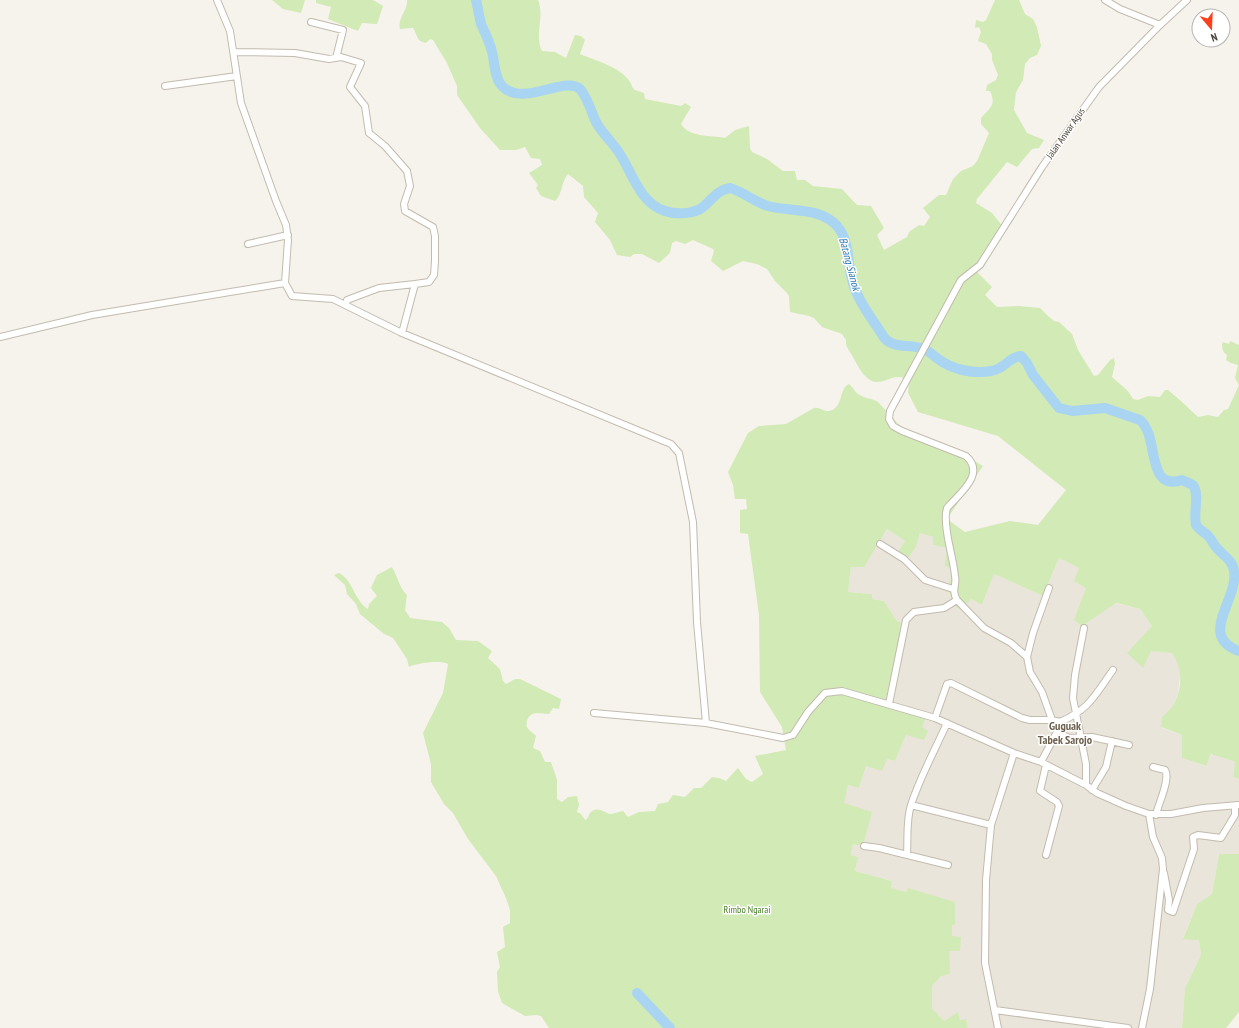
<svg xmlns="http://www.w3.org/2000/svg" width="1239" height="1028" font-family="'PT Sans Narrow',sans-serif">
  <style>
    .residential { fill: #eae5da }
    .green { fill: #d2eab5 }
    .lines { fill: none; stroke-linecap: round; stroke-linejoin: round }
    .river { stroke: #a9d4f2; stroke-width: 10 }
    .street-casing { stroke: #c2bbae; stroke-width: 8 }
    .street { stroke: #fff; stroke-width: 6 }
    .labels { text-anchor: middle; stroke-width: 3; stroke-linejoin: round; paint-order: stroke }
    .street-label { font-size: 10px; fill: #4b4439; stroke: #fff }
    .park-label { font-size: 10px; fill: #4a7f2a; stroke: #fff }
    .water-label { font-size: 11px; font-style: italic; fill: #2e7ab2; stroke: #fff }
    .quarter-label { font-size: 12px; font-weight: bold; fill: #6e6250; stroke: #fff }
  </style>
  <rect width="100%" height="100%" fill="#f6f3ec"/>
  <path class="residential" d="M 887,529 L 905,541 L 895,556 L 904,564 L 916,547 L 920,533 L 933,537 L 933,545 L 947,548 L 955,569 L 948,592 L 953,603 L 971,599 L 982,605 L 994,574 L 1043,596 L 1059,558 L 1080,568 L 1086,588 L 1082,626 L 1114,603 L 1140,609 L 1152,626 L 1151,651 L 1173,653 L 1181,668 L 1178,694 L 1162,728 L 1180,734 L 1182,736 L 1182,758 L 1205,766 L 1212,754 L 1233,761 L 1235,762 L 1233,777 L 1239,779 L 1239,854 L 1219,854 L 1212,894 L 1197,904 L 1183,938 L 1199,939 L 1201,955 L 1185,988 L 1182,1028 L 968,1028 L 966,1019 L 960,1020 L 958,1013 L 944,1021 L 932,1008 L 932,986 L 941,976 L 949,951 L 960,951 L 952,936 L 952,925 L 955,925 L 908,889 L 906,892 L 890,888 L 892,881 L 855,871 L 858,857 L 851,855 L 853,844 L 843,803 L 848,785 L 859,788 L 866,766 L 887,759 L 895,761 L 906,735 L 921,727 L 926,718 L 884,703 L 889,690 L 901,624 L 897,621 L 884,601 L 872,599 L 872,594 L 848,592 L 851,567 L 864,566 Z"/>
  <path class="green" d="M 272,0 L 305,0 L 301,13 L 283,9 Z
    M 316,0 L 373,0 L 383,6 L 377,24 L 362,23 L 358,31 L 328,19 L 331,7 L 316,3 Z
    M 407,0 L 538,0 C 545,16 534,36 542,51 L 555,52 L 566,58 L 575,35 L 581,36 L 585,40 L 580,54 C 594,60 621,67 630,82 C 632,85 632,88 635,90 L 644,93 L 645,99 L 681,106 L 685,103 L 691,107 L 681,124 C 690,138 710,135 725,138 L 735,130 L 749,126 L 750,148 L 752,152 L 767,159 L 783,171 L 795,171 L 797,180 L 805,180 L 813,186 L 842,189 L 857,205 L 871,206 L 884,228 L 877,235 L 884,250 L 907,237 L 909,232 L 919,225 L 924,226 L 930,217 L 923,208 L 939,195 L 946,195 L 953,179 L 961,171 L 973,166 L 977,161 L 989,133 L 981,124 L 981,118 C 989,108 997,106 990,91 L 986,91 L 987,85 L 996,80 L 998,75 L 992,60 L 992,54 L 986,44 L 978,41 L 981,32 L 979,27 L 975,28 L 976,20 L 983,22 L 986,20 L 995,0 L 1019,0 L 1025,14 L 1033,19 L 1037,27 L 1041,46 L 1037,55 L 1030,58 L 1025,64 L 1023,80 L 1016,92 L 1014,110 L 1027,133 L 1044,140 L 1039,148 L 1032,149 L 1017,167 L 1007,162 L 977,199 L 976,203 L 992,213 L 1003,227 L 973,268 L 992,287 L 985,295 L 997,307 L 1019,306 L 1040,308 L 1048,316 L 1054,321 L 1059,322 L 1072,334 L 1078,350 L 1094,376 L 1098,375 L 1110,360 L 1114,358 L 1115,364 L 1112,377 L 1128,391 L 1133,399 L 1138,400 L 1148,396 L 1160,397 L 1165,390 L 1168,390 L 1181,401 L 1198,417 L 1208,415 L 1218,417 L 1224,410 L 1228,409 L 1239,385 L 1235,378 L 1238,365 L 1231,363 L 1226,360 L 1227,355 C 1222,352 1221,346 1223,342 L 1229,344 L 1230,341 L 1239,345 L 1239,779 L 1233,777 L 1235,762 L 1233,761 L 1211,754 L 1206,766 L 1182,758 L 1182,736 L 1180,734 L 1161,727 L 1162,717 C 1182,702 1186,673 1172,653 L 1151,651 L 1143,668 L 1127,653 L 1152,626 L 1140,609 L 1116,603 L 1082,626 L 1074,620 L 1086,588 L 1074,581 L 1079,568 L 1059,558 L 1043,596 L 994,574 L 982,605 L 971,599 L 960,610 L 953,603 L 949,593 L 946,591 L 955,569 L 945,566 L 947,548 L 933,545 L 933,537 L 920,533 L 916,547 L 904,564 L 895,556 L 905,541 L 887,529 L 864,567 L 851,567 L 848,592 L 872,594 L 872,599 L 884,601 L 897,621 L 901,623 L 900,639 L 885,703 L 926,718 L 922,727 L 928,731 L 924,740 L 906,735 L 895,761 L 887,759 L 882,771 L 866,766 L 859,788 L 848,785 L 844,803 L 872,812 L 863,846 L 853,844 L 851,855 L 858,857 L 855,871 L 892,881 L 891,888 L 906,892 L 908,888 L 955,902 L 955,925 L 952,925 L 952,936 L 961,937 L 960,951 L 949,951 L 950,974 L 941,976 L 932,986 L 932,1008 L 944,1021 L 958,1012 L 960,1020 L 966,1019 L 968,1028 L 549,1028 L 541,1016 L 536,1015 L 525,1016 L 502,1003 L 498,991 L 497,972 L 500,967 L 497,952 L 505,947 L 503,927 L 510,923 L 510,910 L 506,898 L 496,876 L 468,839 L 453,813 L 444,804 L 431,782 L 431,764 L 423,733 L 443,693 L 448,664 C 441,660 416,663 409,667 L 407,659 L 393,638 L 384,634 L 360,614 L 356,604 L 347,594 L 345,585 L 334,575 L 339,573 C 353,580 354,600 368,609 L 369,604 L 377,596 L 371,588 L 377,575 L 392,567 C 398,577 399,587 407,595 L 405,610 L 410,618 L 442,622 L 449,628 L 456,640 L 478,641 L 492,651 L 488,658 L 500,669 L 503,681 L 506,684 L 515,679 L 520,679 L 561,699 L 559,709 L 553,708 L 549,714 C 540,714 530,710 527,721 C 527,723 526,726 527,727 C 529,731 534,733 536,736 L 533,748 L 540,751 L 545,762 L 551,762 L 557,780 L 557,799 L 562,802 L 568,797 L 577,796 L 579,805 L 577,812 L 581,814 L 585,820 C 589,818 588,816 590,813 C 597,805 604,813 611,814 L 623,811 L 628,817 L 639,812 L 655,811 L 658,804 L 668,802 L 673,795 L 685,797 L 694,788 L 701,788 L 712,777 L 719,778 L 726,781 L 738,768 L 746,779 L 752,782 L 763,774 L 755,756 L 786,750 L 782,727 L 760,692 L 759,615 L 748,534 L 740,533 L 740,510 L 747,509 L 746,499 L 735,499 L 733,485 L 728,472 L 748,433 L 759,426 L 786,424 L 814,408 C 820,407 824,412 829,411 C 844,408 838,389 849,384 C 853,387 854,391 858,394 C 865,399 872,398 878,402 L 903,429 L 958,451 L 983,466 L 947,519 L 965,532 L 1010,521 L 1038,525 L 1066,490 L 998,436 L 918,412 L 908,393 L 909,383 C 899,368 884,386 872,381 C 863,377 858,366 854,359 C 851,352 845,348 846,340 L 842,334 L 822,327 L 814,318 L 809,316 L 790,312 L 789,296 L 786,292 L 775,281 L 767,269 L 757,264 L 743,261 L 723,271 L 711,261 L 714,251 L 713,249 L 693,240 L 685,244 L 676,241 L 672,243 L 670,253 L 659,263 L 642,254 L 634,254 L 630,257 L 617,255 L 610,240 L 595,222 L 598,213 L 584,197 L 583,186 L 568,174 C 561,181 563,194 555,201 L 541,196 L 536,188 L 538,185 L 529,173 L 542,165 L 540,159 L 531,158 L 525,147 L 516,150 L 500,150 L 480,128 L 457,95 L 457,86 L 447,63 L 433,40 L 430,39 L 426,43 C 416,41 418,36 413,28 L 400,29 C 397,19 408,10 407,0 Z
    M 1219,854 L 1239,854 L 1239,1012 L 1226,1028 L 1182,1028 L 1185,988 L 1201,955 L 1199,940 L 1183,939 L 1197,904 L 1212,894 Z"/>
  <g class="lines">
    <path class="river" d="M 476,0 C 478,8 479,16 481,24 C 485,33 490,42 492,52 C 495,63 494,77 502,86 C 523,108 565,75 580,89 C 588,98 591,112 596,122 C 602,133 611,141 618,151 C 632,171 639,203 665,211 C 676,215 694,214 703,207 C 713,199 717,190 730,188 C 744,192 754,202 768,206 C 789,212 821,207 837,226 C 852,243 846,269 855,289 C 861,306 874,321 883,336 C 892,350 912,343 926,350 C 930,352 934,356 938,359 C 953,370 973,374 991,371 C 1004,370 1008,357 1021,356 L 1027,363 L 1033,375 L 1059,408 L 1072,411 L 1105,408 L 1140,420 C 1160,437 1145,492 1182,480 L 1193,485 C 1200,495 1193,511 1196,525 C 1199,530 1205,532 1209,537 C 1212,540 1213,544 1216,547 C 1222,555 1233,560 1234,571 C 1239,599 1197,636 1239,651
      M 637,993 L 670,1028"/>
    <defs>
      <path id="street" d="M 217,0 L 230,31 L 241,103 L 276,201 L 286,225 L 288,240 L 285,283 L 292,296 L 333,299 L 402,333 L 671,444 L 679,453 L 693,522 L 697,622 L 706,723
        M 1105,0 L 1120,9 L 1160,25
        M 311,22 L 343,30 L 336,58
        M 234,52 L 295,53 L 329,59 L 341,57 L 361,63 L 350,87 L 365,106 L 369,133 L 385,146 L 407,171 L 410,186 L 404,204 L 405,211 L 433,227 L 435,236 L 435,261 L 434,275 L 429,282 L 415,284 L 402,333
        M 165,86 L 237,76
        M 248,244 L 288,235
        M 346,305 L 347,300 L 379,288 L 415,284
        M 0,337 L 92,315 L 285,283
        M 880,544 L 904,559 L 925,580 L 953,589
        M 1084,628 L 1075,675 L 1073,698 L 1086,764 L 1086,785
        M 1027,657 L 1011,643 L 984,628 L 957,600 C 951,589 957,586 955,576 C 953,555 944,533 946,513 L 947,508 C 960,493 986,474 966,456 L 902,431 L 893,426 L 889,419 L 890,411 L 961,280 L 980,265 L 1042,167 L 1099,87 L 1160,25 L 1187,0
        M 889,704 L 906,620 L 914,612 L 944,608 L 957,600
        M 594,713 L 706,723 L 783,738 L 793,735 L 808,712 L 825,693 L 842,691 L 935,718 L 1014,753 L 1041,762 L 1086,785 L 1097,793 L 1126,806 L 1149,814 L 1171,814 L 1203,808 L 1239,805
        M 935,718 L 947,684 L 951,683 L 1022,718 L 1030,720 L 1052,720
        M 1060,722 C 1090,709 1095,695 1113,670
        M 1057,732 L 1069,738 L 1092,737 L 1129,745
        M 1041,762 L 1057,732 L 1060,722 L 1052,720 L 1042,692 L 1030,672 L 1027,657 L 1033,633 L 1049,588
        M 1046,765 L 1040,791 L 1057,802 L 1059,806 L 1046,855
        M 1153,767 L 1165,770 C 1171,779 1158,804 1156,815
        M 1092,790 L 1106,767 L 1112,741
        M 911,805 L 991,825
        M 864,846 L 879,848 L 948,865
        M 907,854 C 908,838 906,820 911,805 C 920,777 935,750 947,723
        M 1164,873 L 1169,900 L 1168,910 L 1173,912 L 1194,849 L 1193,837 L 1198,835 L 1221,838 L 1235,815 L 1235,805
        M 995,1010 L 1128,1028
        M 998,1028 L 985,963 L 986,880 L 991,825 L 1014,753
        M 1142,1028 L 1150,989 L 1163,869 L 1162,858 L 1153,837 L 1149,814"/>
    </defs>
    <use href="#street" class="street-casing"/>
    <use href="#street" class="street"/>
  </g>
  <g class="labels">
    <g class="street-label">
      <text transform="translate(1065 133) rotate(-55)" y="4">Jalan Anwar Agus</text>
    </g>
    <g class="park-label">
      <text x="747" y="913">Rimbo Ngarai</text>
    </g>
    <g class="water-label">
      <text transform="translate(850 264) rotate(75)" y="4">Batang Sianok</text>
    </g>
    <g class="quarter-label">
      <text x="1065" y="730">Guguak<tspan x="1065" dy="14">Tabek Sarojo</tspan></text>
    </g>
  </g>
  <g transform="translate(1211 28) rotate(161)"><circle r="19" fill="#ffffff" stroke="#b7b4b0"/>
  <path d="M0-3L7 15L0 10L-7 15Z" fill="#fc3f1d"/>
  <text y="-6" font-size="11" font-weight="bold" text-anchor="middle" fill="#4b4439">N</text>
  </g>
</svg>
